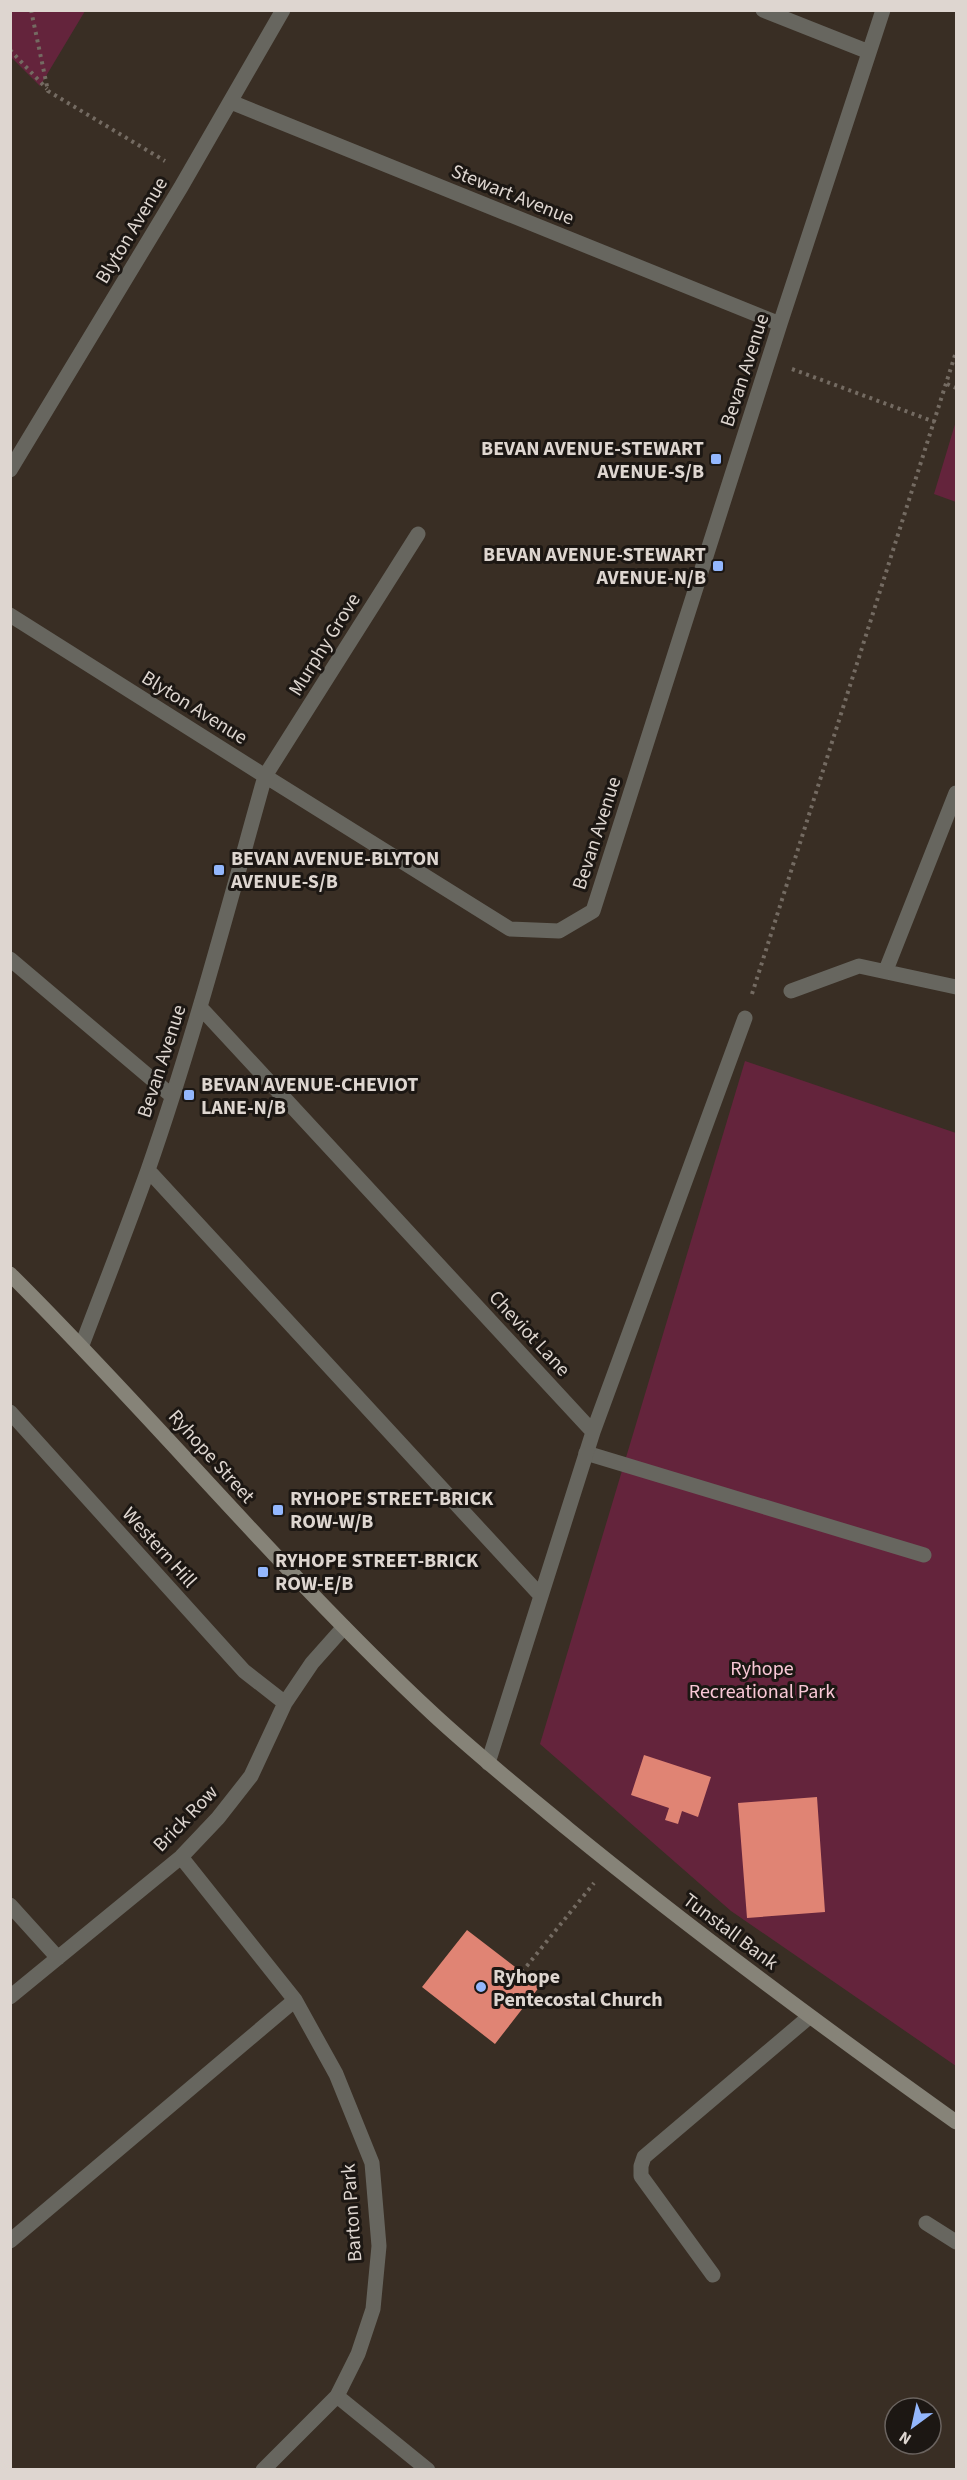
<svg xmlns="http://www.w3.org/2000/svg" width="967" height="2480" font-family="'Source Sans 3',sans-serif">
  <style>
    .green { fill: #64243c }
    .building { fill: #e08474 }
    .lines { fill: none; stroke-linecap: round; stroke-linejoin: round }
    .path { stroke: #746b62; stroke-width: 4; stroke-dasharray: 3 4.5; stroke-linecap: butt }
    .service { stroke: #67665f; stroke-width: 15 }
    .minor { stroke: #67665f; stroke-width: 15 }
    .secondary { stroke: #868378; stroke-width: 15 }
    .poi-dot { fill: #93b7fd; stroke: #1c1713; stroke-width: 2 }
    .labels { text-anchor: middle; stroke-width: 6; stroke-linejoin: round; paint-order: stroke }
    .street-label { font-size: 20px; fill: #ded6d0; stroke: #1c1713 }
    .poi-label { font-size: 20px; font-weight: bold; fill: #ded6d0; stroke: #1c1713; text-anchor: start }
    .park-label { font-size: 20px; fill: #f9c8d6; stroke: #1c1713 }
  </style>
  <rect width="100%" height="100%" fill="#392e24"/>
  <path class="green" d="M 10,11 L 85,11 L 40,86 L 11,57 Z
    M 956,421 L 956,502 L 934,494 Z
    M 745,1061 L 956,1133 L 956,2066 L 731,1911 L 540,1744 Z"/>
  <path class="building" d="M 644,1755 L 711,1777 L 698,1817 L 682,1811 L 678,1824 L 665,1820 L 669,1808 L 631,1795 Z
    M 817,1797 L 825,1912 L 747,1918 L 738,1803 Z
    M 467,1930 L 540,1986 L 495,2044 L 422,1987 Z"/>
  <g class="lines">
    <path class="path" d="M 31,10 L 48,91 L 165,161
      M 10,50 L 47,89
      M 792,369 L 935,422
      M 947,384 L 956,388
      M 752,994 L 956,352
      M 522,1972 L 594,1883"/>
    <path class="service" d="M 586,1453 L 924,1555
      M 926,2223 L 956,2242
      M 713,2275 L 641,2176 L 641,2166 L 644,2157 L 809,2017"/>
    <path class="minor" d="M 763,10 L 869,52
      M 231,102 L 780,324
      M 10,470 L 181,187 L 283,10
      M 10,615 L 265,776 L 418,534
      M 10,959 L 172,1096
      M 886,970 L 956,793
      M 791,991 L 859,966 L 956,987
      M 200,1007 L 593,1432
      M 148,1170 L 541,1596
      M 82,1345 C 104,1287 127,1229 148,1170 C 193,1041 228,908 265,776 L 510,929 L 559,931 L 593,911 L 780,324 L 883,10
      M 10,1412 L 244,1671 L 285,1703
      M 488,1763 L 593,1432 L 745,1018
      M 181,1857 L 295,2000 L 336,2074 L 372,2163 L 379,2246 L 373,2309 L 358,2354 L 337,2396 L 263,2470
      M 10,1905 L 58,1958
      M 10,1997 L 181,1857 L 218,1818 L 251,1776 L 285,1703 L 312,1663 L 344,1627
      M 10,2241 L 295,2000
      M 337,2396 L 428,2470"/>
    <path class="secondary" d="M 10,1274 C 154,1417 283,1574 432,1713 C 475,1753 522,1791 568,1829 C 694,1932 824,2028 956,2122"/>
  </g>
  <g class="poi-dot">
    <rect x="710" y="453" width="12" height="12" rx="3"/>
    <rect x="712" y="560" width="12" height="12" rx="3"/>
    <rect x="213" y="864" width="12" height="12" rx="3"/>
    <rect x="183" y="1089" width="12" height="12" rx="3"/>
    <rect x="272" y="1504" width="12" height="12" rx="3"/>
    <rect x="257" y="1566" width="12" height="12" rx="3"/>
    <circle cx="481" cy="1987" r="6"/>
  </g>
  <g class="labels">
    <g class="street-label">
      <text transform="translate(513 194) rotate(22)" y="7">Stewart Avenue</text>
      <text transform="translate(131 230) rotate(-59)" y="7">Blyton Avenue</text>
      <text transform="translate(744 370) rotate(-72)" y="7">Bevan Avenue</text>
      <text transform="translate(324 644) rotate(-58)" y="7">Murphy Grove</text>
      <text transform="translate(195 707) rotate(32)" y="7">Blyton Avenue</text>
      <text transform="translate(596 833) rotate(-72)" y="7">Bevan Avenue</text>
      <text transform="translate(161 1061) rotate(-72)" y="7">Bevan Avenue</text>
      <text transform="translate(530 1333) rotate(47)" y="7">Cheviot Lane</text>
      <text transform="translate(212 1456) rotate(48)" y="7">Ryhope Street</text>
      <text transform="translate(160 1547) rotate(48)" y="7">Western Hill</text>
      <text transform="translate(185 1818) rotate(-46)" y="7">Brick Row</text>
      <text transform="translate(731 1931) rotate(37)" y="7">Tunstall Bank</text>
      <text transform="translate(351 2213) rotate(-94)" y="7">Barton Park</text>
    </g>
    <g class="poi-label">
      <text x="704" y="455" text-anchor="end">BEVAN AVENUE-STEWART<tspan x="704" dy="23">AVENUE-S/B</tspan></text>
      <text x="706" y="561" text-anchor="end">BEVAN AVENUE-STEWART<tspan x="706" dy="23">AVENUE-N/B</tspan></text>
      <text x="231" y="865">BEVAN AVENUE-BLYTON<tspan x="231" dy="23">AVENUE-S/B</tspan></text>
      <text x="201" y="1091">BEVAN AVENUE-CHEVIOT<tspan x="201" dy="23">LANE-N/B</tspan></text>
      <text x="290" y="1505">RYHOPE STREET-BRICK<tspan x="290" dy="23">ROW-W/B</tspan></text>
      <text x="275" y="1567">RYHOPE STREET-BRICK<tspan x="275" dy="23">ROW-E/B</tspan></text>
      <text x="493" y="1983">Ryhope<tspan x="493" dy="23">Pentecostal Church</tspan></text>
    </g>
    <g class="park-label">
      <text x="762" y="1675">Ryhope<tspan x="762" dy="23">Recreational Park</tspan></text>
    </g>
  </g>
  <rect width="967" height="2480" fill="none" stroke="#ded6d0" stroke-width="24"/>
  <g transform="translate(913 2426) rotate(213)"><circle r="28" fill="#1c1713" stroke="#6a635f" stroke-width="1.5"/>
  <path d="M0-4.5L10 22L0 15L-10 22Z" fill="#93b7fd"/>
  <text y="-9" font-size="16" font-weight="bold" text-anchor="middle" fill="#ded6d0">N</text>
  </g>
</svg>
